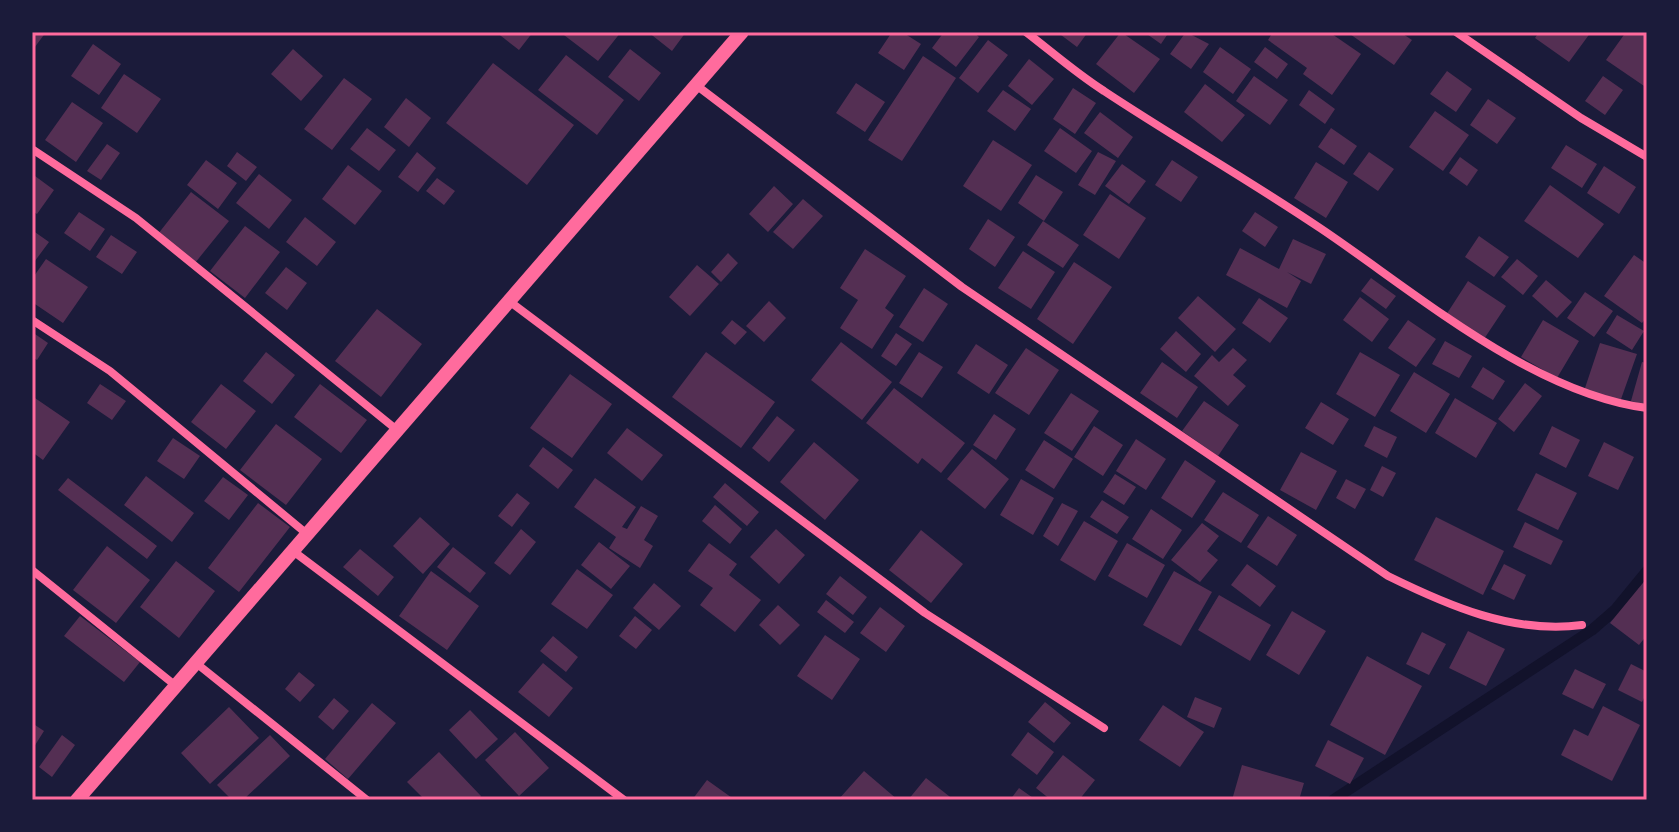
<svg xmlns="http://www.w3.org/2000/svg" width="1679" height="832" font-family="'PT Serif',serif">
  <style>
    .lines { fill: none; stroke-linecap: round; stroke-linejoin: round }
    .stream { stroke: #12122b; stroke-width: 11 }
    .building { fill: #542f53 }
    .minor { stroke: #ff6b9d; stroke-width: 8 }
    .tertiary { stroke: #ff6b9d; stroke-width: 14 }
    .neatline { fill: none; stroke: #ff6b9d; stroke-width: 3 }
  </style>
  <rect width="100%" height="100%" fill="#1b1b3a"/>
  <g class="lines">
    <path class="stream" d="M 1333,800 L 1592,630 L 1615,610 L 1647,571"/>
  </g>
  <path class="building" d="M 32,32 L 46,32 L 32,51 Z
    M 496,32 L 533,32 L 519,50 Z
    M 560,32 L 621,32 L 598,61 Z
    M 648,32 L 686,32 L 672,51 Z
    M 892,32 L 902,32 L 921,44 L 904,70 L 878,53 Z
    M 944,32 L 973,32 L 979,37 L 956,67 L 932,48 Z
    M 1057,32 L 1088,32 L 1077,47 Z
    M 1121,32 L 1160,59 L 1134,93 L 1096,64 Z
    M 1144,32 L 1169,32 L 1161,44 Z
    M 1186,32 L 1209,44 L 1191,69 L 1170,54 Z
    M 1273,32 L 1329,32 L 1361,54 L 1332,95 L 1303,74 L 1307,68 L 1268,40 Z
    M 1347,32 L 1400,32 L 1412,40 L 1394,65 Z
    M 1539,32 L 1591,32 L 1569,62 L 1535,38 Z
    M 1626,32 L 1647,32 L 1647,88 L 1606,60 Z
    M 988,40 L 1008,55 L 978,93 L 959,78 Z
    M 93,44 L 121,64 L 99,95 L 71,76 Z
    M 1220,47 L 1251,69 L 1233,94 L 1203,72 Z
    M 1265,47 L 1288,64 L 1277,79 L 1254,62 Z
    M 293,49 L 323,76 L 301,101 L 271,74 Z
    M 630,49 L 661,73 L 639,101 L 608,77 Z
    M 566,55 L 624,100 L 597,135 L 538,90 Z
    M 923,56 L 956,78 L 902,161 L 868,140 Z
    M 1029,59 L 1054,79 L 1032,105 L 1008,86 Z
    M 493,63 L 574,125 L 527,185 L 446,123 Z
    M 1447,71 L 1472,89 L 1456,112 L 1430,94 Z
    M 124,74 L 161,99 L 137,133 L 101,108 Z
    M 1254,76 L 1288,100 L 1270,125 L 1236,101 Z
    M 1603,76 L 1623,90 L 1605,115 L 1585,101 Z
    M 344,78 L 372,99 L 332,150 L 304,129 Z
    M 856,83 L 885,102 L 865,132 L 836,113 Z
    M 1205,84 L 1245,115 L 1222,142 L 1184,112 Z
    M 1073,88 L 1096,103 L 1075,134 L 1053,119 Z
    M 1003,90 L 1031,109 L 1015,131 L 987,111 Z
    M 1309,90 L 1335,109 L 1325,124 L 1299,105 Z
    M 406,98 L 431,118 L 409,147 L 384,127 Z
    M 1488,99 L 1516,118 L 1497,144 L 1470,125 Z
    M 72,102 L 103,123 L 76,162 L 45,140 Z
    M 1435,111 L 1469,135 L 1443,171 L 1409,147 Z
    M 1100,112 L 1133,137 L 1118,158 L 1084,133 Z
    M 367,128 L 396,150 L 379,171 L 350,149 Z
    M 1060,128 L 1092,151 L 1076,173 L 1044,151 Z
    M 1331,128 L 1357,146 L 1344,165 L 1318,147 Z
    M 993,140 L 1032,165 L 1001,211 L 963,186 Z
    M 107,144 L 120,153 L 101,180 L 87,171 Z
    M 1566,145 L 1597,164 L 1582,188 L 1551,168 Z
    M 237,152 L 257,167 L 246,181 L 227,166 Z
    M 417,152 L 436,168 L 418,192 L 398,177 Z
    M 1098,152 L 1116,161 L 1095,195 L 1078,185 Z
    M 1369,152 L 1394,169 L 1378,191 L 1353,174 Z
    M 1460,157 L 1478,170 L 1467,186 L 1449,173 Z
    M 206,160 L 237,183 L 218,209 L 187,185 Z
    M 1172,160 L 1198,177 L 1181,202 L 1155,185 Z
    M 1316,162 L 1348,182 L 1326,218 L 1294,198 Z
    M 1122,164 L 1146,181 L 1129,204 L 1105,186 Z
    M 348,165 L 382,191 L 355,225 L 322,199 Z
    M 1604,166 L 1636,187 L 1619,214 L 1587,193 Z
    M 259,174 L 292,200 L 269,229 L 236,203 Z
    M 1036,175 L 1063,192 L 1044,221 L 1018,203 Z
    M 35,176 L 54,190 L 37,214 L 32,211 Z
    M 437,178 L 455,191 L 444,205 L 426,191 Z
    M 1550,185 L 1604,224 L 1578,258 L 1524,221 Z
    M 774,186 L 793,204 L 768,232 L 749,214 Z
    M 191,192 L 229,221 L 195,263 L 158,234 Z
    M 1110,194 L 1146,218 L 1119,259 L 1083,235 Z
    M 803,199 L 823,216 L 793,249 L 773,232 Z
    M 79,212 L 105,229 L 90,251 L 64,233 Z
    M 1255,212 L 1278,227 L 1265,247 L 1242,231 Z
    M 305,217 L 336,242 L 317,266 L 286,242 Z
    M 988,219 L 1015,237 L 995,267 L 969,249 Z
    M 1043,221 L 1079,245 L 1063,268 L 1027,245 Z
    M 245,226 L 280,252 L 245,298 L 210,271 Z
    M 32,230 L 49,242 L 32,265 Z
    M 111,235 L 137,252 L 122,274 L 96,257 Z
    M 1479,236 L 1509,257 L 1494,277 L 1465,257 Z
    M 1293,239 L 1326,254 L 1311,284 L 1287,272 L 1301,281 L 1287,308 L 1226,275 L 1240,248 L 1279,269 Z
    M 865,249 L 906,276 L 885,308 L 894,315 L 872,349 L 840,328 L 858,300 L 840,288 Z
    M 1023,251 L 1055,272 L 1031,309 L 998,288 Z
    M 728,253 L 738,263 L 721,282 L 711,272 Z
    M 1634,255 L 1647,264 L 1647,317 L 1642,323 L 1604,296 Z
    M 46,259 L 88,287 L 63,323 L 32,302 L 32,279 Z
    M 1517,259 L 1538,276 L 1523,295 L 1501,277 Z
    M 1074,262 L 1112,287 L 1073,344 L 1037,319 Z
    M 697,265 L 719,284 L 690,316 L 669,297 Z
    M 286,267 L 307,283 L 287,310 L 265,293 Z
    M 1371,278 L 1396,296 L 1386,309 L 1361,291 Z
    M 1546,280 L 1572,302 L 1557,318 L 1532,296 Z
    M 1468,281 L 1506,306 L 1484,339 L 1446,315 Z
    M 924,288 L 948,304 L 923,342 L 899,327 Z
    M 1585,292 L 1613,311 L 1594,337 L 1567,318 Z
    M 1198,296 L 1236,329 L 1215,352 L 1178,318 Z
    M 1360,297 L 1389,319 L 1372,342 L 1343,320 Z
    M 1259,298 L 1288,318 L 1270,343 L 1242,323 Z
    M 769,301 L 786,318 L 764,342 L 746,326 Z
    M 377,309 L 422,344 L 381,397 L 335,361 Z
    M 1617,315 L 1644,331 L 1632,350 L 1606,333 Z
    M 732,320 L 747,332 L 735,345 L 721,333 Z
    M 1408,320 L 1436,339 L 1416,367 L 1388,348 Z
    M 1543,320 L 1579,341 L 1557,378 L 1521,357 Z
    M 1176,331 L 1201,354 L 1186,372 L 1160,349 Z
    M 32,332 L 48,343 L 37,360 L 32,357 Z
    M 896,333 L 912,344 L 896,366 L 881,356 Z
    M 1445,341 L 1472,356 L 1459,378 L 1432,364 Z
    M 841,342 L 892,382 L 862,420 L 811,380 Z
    M 1600,343 L 1637,354 L 1620,402 L 1584,391 Z
    M 976,344 L 1008,365 L 989,394 L 957,373 Z
    M 1026,348 L 1059,370 L 1029,415 L 995,393 Z
    M 1233,348 L 1247,360 L 1233,375 L 1246,386 L 1228,406 L 1194,376 L 1212,355 L 1219,362 Z
    M 266,352 L 295,375 L 272,404 L 243,381 Z
    M 706,352 L 775,402 L 741,448 L 672,397 Z
    M 919,352 L 943,367 L 922,398 L 899,383 Z
    M 1360,352 L 1400,375 L 1375,417 L 1336,394 Z
    M 1162,362 L 1198,387 L 1177,418 L 1140,393 Z
    M 1642,362 L 1647,363 L 1647,406 L 1631,401 Z
    M 1483,367 L 1505,381 L 1493,400 L 1471,387 Z
    M 1414,372 L 1450,394 L 1426,433 L 1390,411 Z
    M 570,374 L 612,404 L 572,458 L 530,428 Z
    M 1525,383 L 1542,396 L 1514,432 L 1498,419 Z
    M 100,384 L 126,401 L 112,420 L 87,403 Z
    M 221,384 L 256,411 L 226,449 L 191,422 Z
    M 320,384 L 367,420 L 341,453 L 294,417 Z
    M 894,388 L 965,443 L 941,473 L 922,458 L 918,464 L 866,423 Z
    M 1071,393 L 1099,411 L 1072,451 L 1044,433 Z
    M 32,396 L 70,422 L 43,460 L 32,452 Z
    M 1455,398 L 1497,423 L 1476,458 L 1435,433 Z
    M 1204,401 L 1239,425 L 1218,456 L 1182,431 Z
    M 1321,402 L 1349,419 L 1333,445 L 1305,428 Z
    M 994,414 L 1016,429 L 996,460 L 973,445 Z
    M 777,416 L 795,430 L 769,462 L 752,448 Z
    M 276,424 L 322,459 L 286,505 L 240,470 Z
    M 1094,426 L 1123,445 L 1103,476 L 1074,457 Z
    M 1374,426 L 1397,437 L 1387,458 L 1364,446 Z
    M 1552,426 L 1580,440 L 1566,468 L 1539,454 Z
    M 627,428 L 663,455 L 642,481 L 607,453 Z
    M 173,438 L 200,456 L 184,479 L 157,461 Z
    M 1136,439 L 1166,459 L 1146,490 L 1116,471 Z
    M 1044,440 L 1073,459 L 1054,489 L 1025,470 Z
    M 814,442 L 859,480 L 825,520 L 780,482 Z
    M 1604,442 L 1634,457 L 1618,490 L 1588,476 Z
    M 543,447 L 573,470 L 558,489 L 529,466 Z
    M 972,449 L 1009,479 L 985,509 L 947,479 Z
    M 1301,452 L 1337,471 L 1316,510 L 1280,490 Z
    M 1185,460 L 1216,481 L 1192,518 L 1161,498 Z
    M 1382,466 L 1396,473 L 1383,497 L 1370,490 Z
    M 1536,473 L 1577,493 L 1558,530 L 1517,510 Z
    M 1115,474 L 1136,487 L 1124,505 L 1103,492 Z
    M 146,476 L 194,513 L 172,542 L 124,505 Z
    M 223,477 L 248,495 L 229,520 L 204,501 Z
    M 68,478 L 157,546 L 147,559 L 58,490 Z
    M 595,478 L 636,507 L 622,527 L 627,529 L 641,506 L 658,516 L 644,540 L 653,546 L 640,568 L 609,548 L 616,537 L 574,507 Z
    M 1021,479 L 1054,498 L 1033,535 L 1000,515 Z
    M 1346,479 L 1366,489 L 1355,509 L 1336,498 Z
    M 725,483 L 759,512 L 747,526 L 713,497 Z
    M 1223,492 L 1259,515 L 1241,543 L 1204,520 Z
    M 517,493 L 530,503 L 512,527 L 498,516 Z
    M 1102,500 L 1129,517 L 1117,534 L 1090,517 Z
    M 258,503 L 290,527 L 239,592 L 208,568 Z
    M 1062,503 L 1078,511 L 1058,546 L 1043,536 Z
    M 715,505 L 742,529 L 730,544 L 702,521 Z
    M 1151,509 L 1182,530 L 1163,559 L 1132,539 Z
    M 1268,516 L 1297,535 L 1277,566 L 1247,547 Z
    M 420,517 L 450,544 L 423,574 L 393,546 Z
    M 1436,517 L 1504,551 L 1483,595 L 1414,560 Z
    M 1084,521 L 1118,541 L 1095,581 L 1060,560 Z
    M 1525,522 L 1563,541 L 1551,565 L 1513,547 Z
    M 1202,523 L 1219,536 L 1207,551 L 1218,560 L 1200,582 L 1171,560 Z
    M 521,529 L 536,542 L 510,575 L 494,563 Z
    M 776,529 L 805,555 L 779,584 L 750,557 Z
    M 921,530 L 963,564 L 931,603 L 889,570 Z
    M 599,542 L 630,566 L 611,589 L 581,565 Z
    M 709,543 L 737,564 L 729,575 L 761,600 L 735,632 L 700,605 L 713,588 L 688,571 Z
    M 1127,543 L 1165,565 L 1147,598 L 1108,576 Z
    M 107,546 L 150,580 L 116,623 L 73,590 Z
    M 453,547 L 486,573 L 470,593 L 437,567 Z
    M 360,549 L 394,577 L 378,596 L 343,567 Z
    M 176,561 L 215,591 L 179,638 L 140,607 Z
    M 1247,564 L 1276,586 L 1260,607 L 1231,585 Z
    M 1504,564 L 1526,575 L 1514,600 L 1491,589 Z
    M 577,569 L 613,595 L 587,629 L 551,604 Z
    M 431,571 L 479,606 L 447,650 L 399,616 Z
    M 1174,571 L 1212,592 L 1181,646 L 1143,625 Z
    M 840,576 L 867,597 L 853,615 L 826,594 Z
    M 1647,578 L 1647,635 L 1639,645 L 1610,623 Z
    M 654,583 L 681,606 L 659,630 L 633,608 Z
    M 1219,595 L 1271,625 L 1250,661 L 1198,630 Z
    M 826,600 L 854,622 L 845,633 L 817,612 Z
    M 778,605 L 800,625 L 780,645 L 759,625 Z
    M 880,607 L 905,626 L 886,652 L 860,633 Z
    M 1292,611 L 1326,631 L 1299,675 L 1266,655 Z
    M 80,616 L 140,662 L 124,682 L 64,636 Z
    M 635,616 L 652,630 L 636,649 L 619,636 Z
    M 1468,631 L 1505,649 L 1486,686 L 1449,668 Z
    M 1422,632 L 1446,644 L 1429,675 L 1406,664 Z
    M 825,635 L 860,659 L 832,700 L 797,676 Z
    M 553,636 L 578,657 L 566,672 L 540,651 Z
    M 1367,656 L 1422,686 L 1385,755 L 1330,725 Z
    M 543,663 L 573,688 L 549,717 L 518,692 Z
    M 1631,664 L 1647,672 L 1647,692 L 1642,702 L 1618,690 Z
    M 1575,669 L 1606,684 L 1593,709 L 1562,694 Z
    M 299,672 L 315,685 L 300,702 L 285,689 Z
    M 1195,697 L 1222,708 L 1214,728 L 1187,717 Z
    M 334,698 L 349,711 L 333,730 L 318,717 Z
    M 1045,702 L 1071,723 L 1054,743 L 1028,722 Z
    M 372,703 L 396,723 L 348,779 L 325,759 Z
    M 1163,705 L 1204,732 L 1180,767 L 1139,740 Z
    M 1603,706 L 1640,725 L 1612,781 L 1561,755 L 1574,729 L 1588,736 Z
    M 229,707 L 259,738 L 210,784 L 181,753 Z
    M 470,710 L 498,739 L 476,759 L 449,730 Z
    M 32,723 L 44,731 L 32,750 Z
    M 515,732 L 549,768 L 519,796 L 485,760 Z
    M 1028,732 L 1054,752 L 1037,775 L 1011,755 Z
    M 62,735 L 75,745 L 52,777 L 39,767 Z
    M 270,735 L 290,756 L 243,800 L 232,800 L 217,785 Z
    M 1328,740 L 1364,758 L 1350,784 L 1315,766 Z
    M 439,752 L 481,796 L 478,800 L 425,800 L 407,782 Z
    M 1063,755 L 1095,780 L 1079,800 L 1051,800 L 1036,788 Z
    M 1242,765 L 1304,783 L 1299,800 L 1232,800 Z
    M 864,771 L 898,800 L 838,800 Z
    M 926,778 L 954,800 L 908,800 Z
    M 707,780 L 735,800 L 692,800 Z
    M 1019,788 L 1036,800 L 1010,800 Z"/>
  <g class="lines">
    <path class="minor" d="M 1026,32 C 1052,52 1077,74 1104,91 C 1175,138 1249,180 1320,228 C 1414,291 1531,393 1647,408
      M 1456,32 L 1581,118 L 1647,157
      M 696,85 L 962,287 L 1388,576 C 1449,606 1513,634 1582,625
      M 32,149 L 136,218 L 397,430
      M 509,301 L 925,613 L 1104,728
      M 32,320 L 110,371 L 307,534
      M 293,551 L 624,800
      M 32,570 L 176,686
      M 196,663 L 367,800"/>
    <path class="tertiary" d="M 77,800 L 742,32"/>
  </g>
  <rect width="1679" height="832" fill="none" stroke="#1b1b3a" stroke-width="68"/>
  <rect x="34" y="34" width="1611" height="764" class="neatline"/>
</svg>
